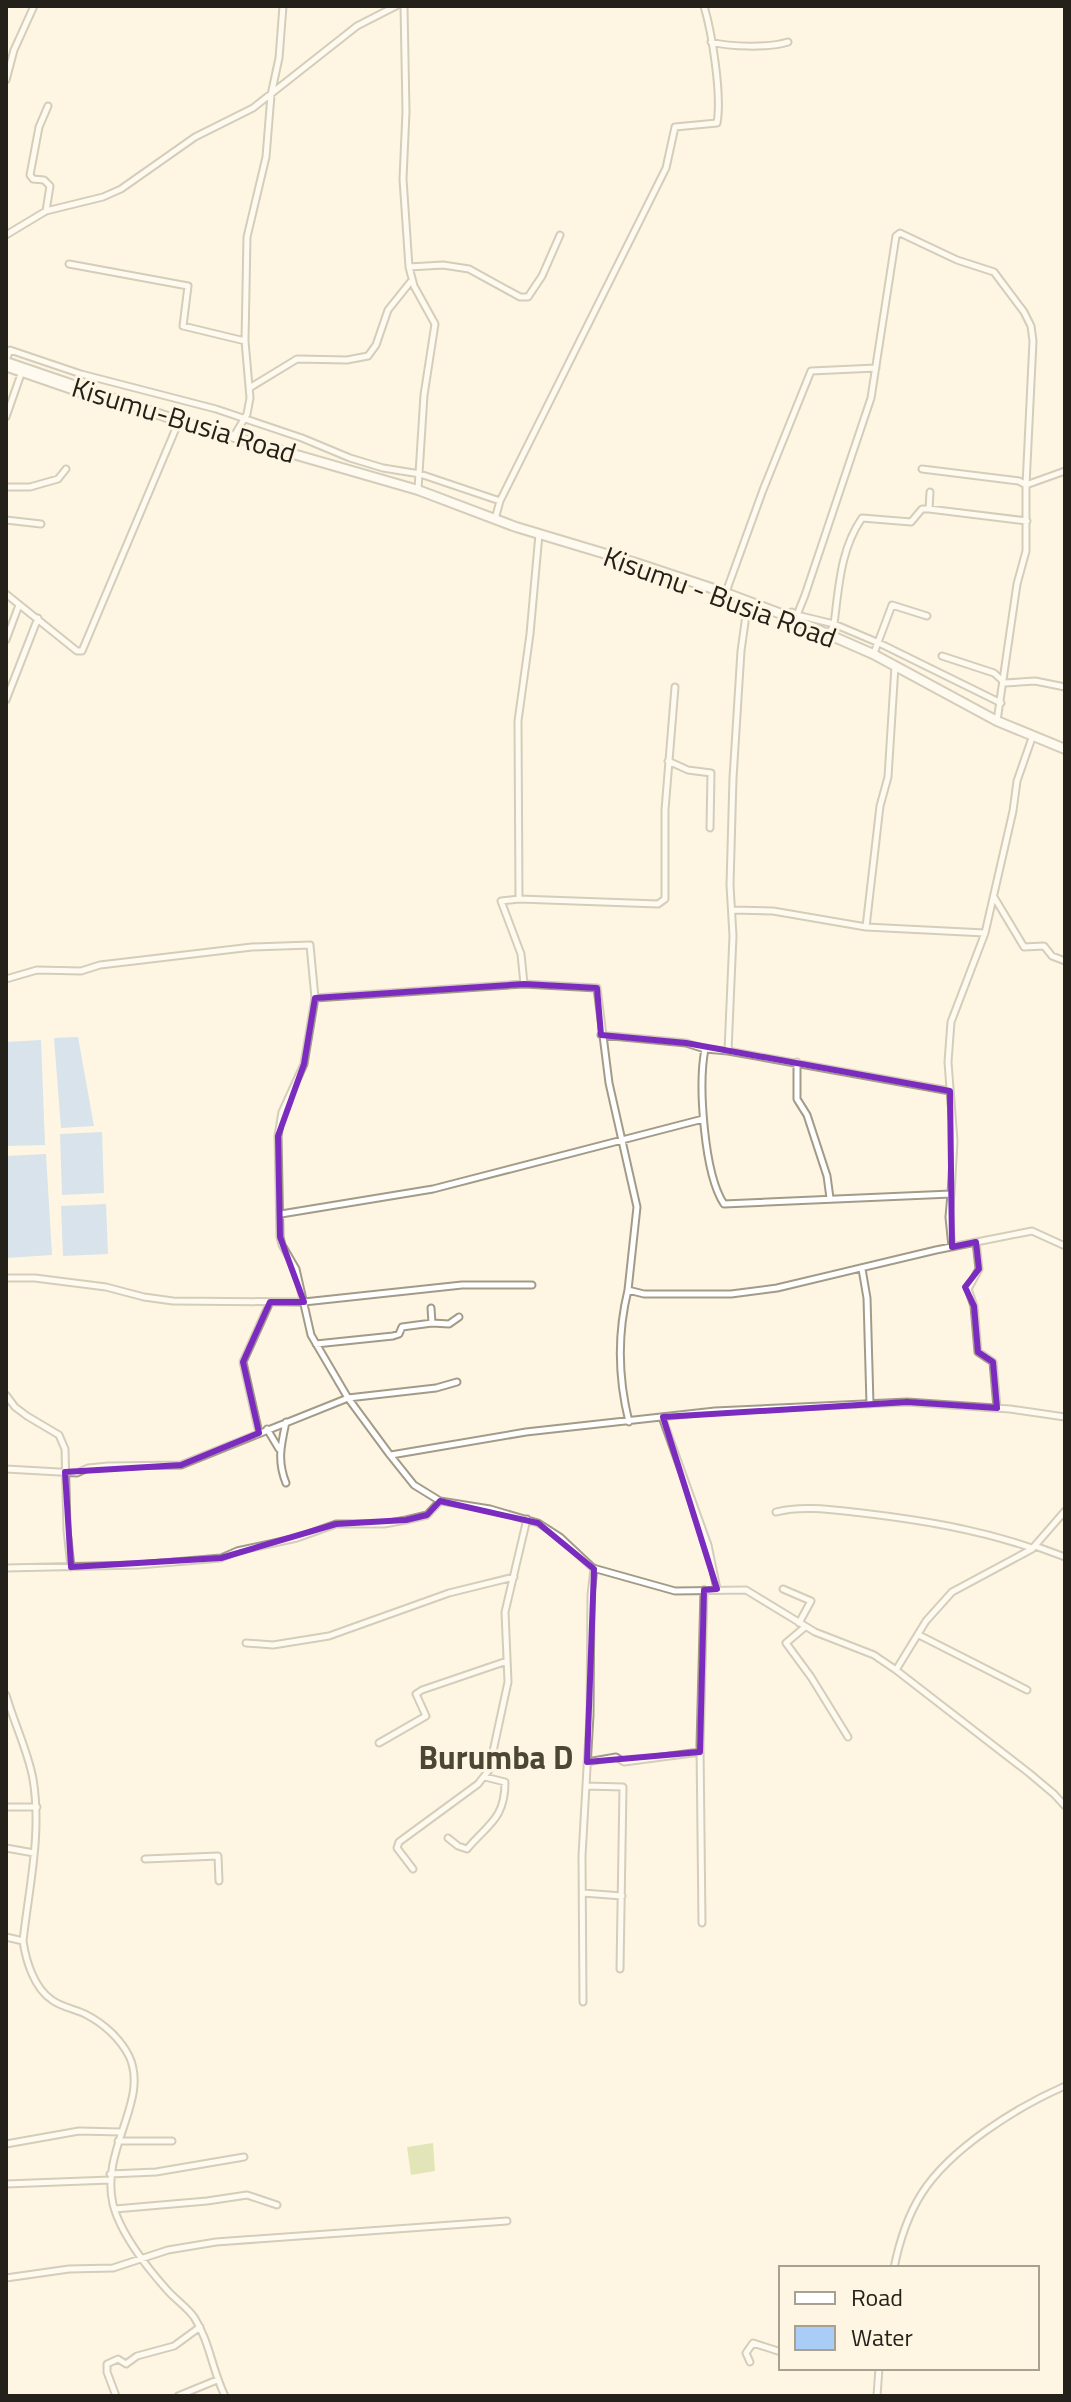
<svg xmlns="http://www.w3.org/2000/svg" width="1071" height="2402" font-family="'Titillium Web',sans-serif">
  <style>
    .green { fill: #c2d186 }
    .water { fill: #aacdf7 }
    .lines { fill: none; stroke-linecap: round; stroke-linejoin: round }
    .minor-casing { stroke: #a29b88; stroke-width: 9 }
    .highway-casing { stroke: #a29b88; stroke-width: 12 }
    .minor { stroke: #fff; stroke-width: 5 }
    .highway { stroke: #fff; stroke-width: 8 }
    .marked { fill: none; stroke: #7b2cbf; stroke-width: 6; stroke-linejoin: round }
    .labels { text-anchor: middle; stroke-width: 6; stroke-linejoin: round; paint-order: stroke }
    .street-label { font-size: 28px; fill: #24211a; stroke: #fef6e2 }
    .quarter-label { font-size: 32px; font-weight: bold; fill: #4c4635; stroke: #fef6e2 }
  </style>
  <rect width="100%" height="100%" fill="#fef6e2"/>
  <path class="green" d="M 433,2143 L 435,2171 L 411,2175 L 407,2147 Z"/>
  <path class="water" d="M 78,1037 L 94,1126 L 61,1128 L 54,1038 Z
    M 41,1040 L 45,1145 L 6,1146 L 6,1042 Z
    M 102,1132 L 104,1193 L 62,1195 L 60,1134 Z
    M 46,1154 L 52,1255 L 6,1258 L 6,1156 Z
    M 106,1204 L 108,1254 L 63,1256 L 61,1206 Z"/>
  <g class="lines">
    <defs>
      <path id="minor" d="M 404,6 L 406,112 L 403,179 L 409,267 L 414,286 L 435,324 L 424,395 L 418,489
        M 711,42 C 730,47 769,48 788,42
        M 6,80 L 14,50 L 34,6
        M 46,211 L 50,186 L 44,180 L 33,179 L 30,175 L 39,127 L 48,106
        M 6,235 L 46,211 L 103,197 L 121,189 L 195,137 L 253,108 L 357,26 L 396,6
        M 69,264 L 188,286 L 183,326 L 245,341
        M 409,267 L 443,265 L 469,269 L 520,297 L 528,297 L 542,276 L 560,235
        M 6,360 L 10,350 L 81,374 L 216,409 L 302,438 L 350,458 L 383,468 L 420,474 L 500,501
        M 6,368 L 122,408 L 130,406
        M 251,387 L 297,359 L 347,360 L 368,356 L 376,345 L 388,310 L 412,280
        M 6,417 L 21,374
        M 234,436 L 247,414 L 250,398 L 245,341 L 247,237 L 266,157 L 271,95 L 279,58 L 283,6
        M 6,487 L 30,487 L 58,479 L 66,469
        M 929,509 L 930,492
        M 495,519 L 500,501 L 666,168 L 675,127 L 717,123 C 722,95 712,33 704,6
        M 6,520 L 41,524
        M 726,592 L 763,490 L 811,371 L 876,368
        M 6,594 L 77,651 L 82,651 L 179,421
        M 748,601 L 741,651 L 733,778 L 730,885 L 733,936 L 728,1051 L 950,1091
        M 785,615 L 792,612 L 797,615 L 805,595 L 871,398 L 896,236 L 900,233 L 957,260 L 994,272 L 1024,312 L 1031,326 L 1033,341 L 1026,485 L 1019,481 L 922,469
        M 797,615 L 834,624 L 879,643 L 1001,703
        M 829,635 L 834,624 C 839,587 840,550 862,518 L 911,522 L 922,509 L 929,509 L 1027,521
        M 6,640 L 19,605
        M 874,653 L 892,605 L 927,616
        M 942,656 L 994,673 L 1005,683 L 1035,681 L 1065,687
        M 6,700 L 38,618
        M 997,721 L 1017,584 L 1026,551 L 1026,485 L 1065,471
        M 668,761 L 688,770 L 711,773 L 710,828
        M 994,897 L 1024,947 L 1044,946 L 1052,956 L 1065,961
        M 519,899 L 518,721 L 530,634 L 539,534
        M 732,910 L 773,911 L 866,927 L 985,933
        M 866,927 L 880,806 L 888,777 L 895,666
        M 6,979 L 37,970 L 81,971 L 100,965 L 252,947 L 310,945 L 315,998 L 304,1064 L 282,1112 L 278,1136 L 280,1237 L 282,1245 L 296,1269 L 311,1335 L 348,1398 L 390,1455 L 414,1485 L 440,1501 L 490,1509 L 538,1523 L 560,1537 L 593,1568 L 675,1591 L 746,1590 L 815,1632 L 874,1655 L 896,1670 L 926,1621 L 952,1592 L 1032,1549 L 1065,1511
        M 524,984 L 521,954 L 501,901 L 519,899 L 658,904 L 665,899 L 665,810 L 675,687
        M 315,998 L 524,984 L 597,988 L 609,1083 L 637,1207 L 628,1290 L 644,1294 L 731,1294 L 777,1288 L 936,1250 L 1032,1231 L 1065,1246
        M 601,1035 L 686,1043 L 705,1049 C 698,1085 704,1174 724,1204 L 951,1194 L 949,1217 L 952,1247
        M 705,1049 L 728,1051
        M 797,1062 L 797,1099 L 807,1115 L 827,1176 L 830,1198
        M 951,1194 L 954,1141 L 948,1062 L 951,1022 L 985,933 L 1013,811 L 1017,781 L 1033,735
        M 281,1214 L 433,1189 L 703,1119
        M 976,1242 L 979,1269 L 968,1289 L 974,1306 L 978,1352 L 993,1362 L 997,1408
        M 862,1269 L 867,1298 L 870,1404
        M 6,1278 L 35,1278 L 106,1287 L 144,1297 L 173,1301 L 304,1302 L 462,1285 L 532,1285
        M 628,1290 C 617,1335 618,1378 629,1422
        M 432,1323 L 449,1324 L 459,1317
        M 316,1344 L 393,1336 L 399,1334 L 402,1327 L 432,1323 L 431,1308
        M 6,1395 L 15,1407 L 27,1416 L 59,1435 L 65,1449 L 67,1530 L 71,1567
        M 662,1417 L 708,1545 L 717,1589
        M 267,1429 L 279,1449
        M 259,1433 L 243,1362 L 270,1302
        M 391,1455 L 526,1432 L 715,1411 L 907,1402 L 1010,1409 L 1065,1417
        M 6,1469 L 77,1473 L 88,1468 L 108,1466 L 181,1465 L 348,1398 L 436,1388 L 457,1382
        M 286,1483 C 277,1461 281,1445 286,1422
        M 776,1512 C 803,1505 834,1510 862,1513 C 921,1520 976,1529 1032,1548
        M 1035,1546 L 1065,1557
        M 6,1568 L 139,1565 L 221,1558 L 237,1551 L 297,1538 L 336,1524 L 384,1524 L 406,1520 L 427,1515 L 440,1501
        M 783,1589 L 811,1601 L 799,1623
        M 805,1627 L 786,1643 L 811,1677 L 848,1737
        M 919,1635 L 1027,1690
        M 246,1643 L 273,1645 L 329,1636 L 449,1593 L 514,1577
        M 896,1670 L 1029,1773 L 1054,1794 L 1065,1806
        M 6,1695 C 14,1723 28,1751 33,1779 C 42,1833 29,1887 23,1941 C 26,1961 34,1988 52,2000 C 61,2007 75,2009 85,2014 C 103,2023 120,2038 129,2056 C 150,2100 100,2149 113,2204 C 120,2233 148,2269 168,2291 C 176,2300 187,2307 194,2317 C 210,2342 212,2370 225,2396
        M 379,1743 L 426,1716 L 416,1694 L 422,1690 L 507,1661
        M 587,1762 L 616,1757 L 624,1762 L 700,1752
        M 586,1786 L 623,1787 L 620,1969
        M 6,1807 L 37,1807
        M 448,1838 L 458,1846 L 467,1849 C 488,1824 505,1819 505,1782 L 485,1777
        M 6,1848 L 34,1853
        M 145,1859 L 218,1856 L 219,1881
        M 413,1869 L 397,1848 L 399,1842 L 478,1784 L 489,1770 L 508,1682 L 505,1612 L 527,1519
        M 583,1893 L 622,1896
        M 702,1923 L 700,1745 L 704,1590
        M 6,1937 L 23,1941
        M 583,2002 L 582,1856 L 590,1715 L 591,1595 L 594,1568
        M 118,2141 L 172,2141
        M 6,2144 L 79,2131 L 121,2132
        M 110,2174 L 156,2172 L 244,2157
        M 6,2184 L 110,2180
        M 115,2209 L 207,2201 L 247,2195 L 277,2205
        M 894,2268 C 899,2243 908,2215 922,2193 C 951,2148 1017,2107 1065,2086
        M 6,2278 L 69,2269 L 113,2268 L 168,2250 L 216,2242 L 507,2221
        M 750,2362 L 746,2353 L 753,2343 L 781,2352
        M 116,2396 L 107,2372 L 107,2364 L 118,2359 L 126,2364 L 137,2356 L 174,2346 L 200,2327
        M 178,2396 L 217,2380
        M 877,2396 L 879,2368"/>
      <path id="highway" d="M 6,362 L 179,421 L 418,490 L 516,527 L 636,563 L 726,593 L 784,615 L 873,654 L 997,721 L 1065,749"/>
    </defs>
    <use href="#minor" class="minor-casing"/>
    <use href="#highway" class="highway-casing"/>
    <use href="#minor" class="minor"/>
    <use href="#highway" class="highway"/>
  </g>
  <path d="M0 0H1071V2402H0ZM 524,984 L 597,988 L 601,1035 L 686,1043 L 950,1091 L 952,1247 L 976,1242 L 979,1269 L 965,1287 L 974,1306 L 978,1352 L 993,1362 L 997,1408 L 907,1402 L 663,1417 L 717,1589 L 704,1590 L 700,1752 L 587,1762 L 594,1569 L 538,1523 L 440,1501 L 427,1515 L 406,1520 L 336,1524 L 221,1558 L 71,1567 L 65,1472 L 181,1465 L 259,1433 L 243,1362 L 270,1302 L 304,1302 L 280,1237 L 278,1136 L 304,1064 L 315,998 Z" fill="#fef6e2" fill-opacity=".55" fill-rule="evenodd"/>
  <path class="marked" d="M 524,984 L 597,988 L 601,1035 L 686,1043 L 950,1091 L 952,1247 L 976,1242 L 979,1269 L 965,1287 L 974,1306 L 978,1352 L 993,1362 L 997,1408 L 907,1402 L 663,1417 L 717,1589 L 704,1590 L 700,1752 L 587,1762 L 594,1569 L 538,1523 L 440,1501 L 427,1515 L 406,1520 L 336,1524 L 221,1558 L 71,1567 L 65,1472 L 181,1465 L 259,1433 L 243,1362 L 270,1302 L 304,1302 L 280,1237 L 278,1136 L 304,1064 L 315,998 Z"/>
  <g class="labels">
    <g class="street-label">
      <text transform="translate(184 420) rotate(17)" y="10">Kisumu-Busia Road</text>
      <text transform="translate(720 597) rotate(20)" y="10">Kisumu - Busia Road</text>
    </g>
    <g class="quarter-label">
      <text x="496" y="1769">Burumba D</text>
    </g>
  </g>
  <rect width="1071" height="2402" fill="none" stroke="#24211a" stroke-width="16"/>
  <rect x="779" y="2266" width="260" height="104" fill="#fef6e2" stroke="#a7a192" stroke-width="2"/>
  <rect x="795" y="2292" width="40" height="12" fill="#ffffff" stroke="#a7a192" stroke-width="2"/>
  <text x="851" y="2306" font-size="24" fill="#24211a">Road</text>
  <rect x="795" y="2326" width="40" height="24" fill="#aacdf7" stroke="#a7a192" stroke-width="2"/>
  <text x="851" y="2346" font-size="24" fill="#24211a">Water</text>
</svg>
